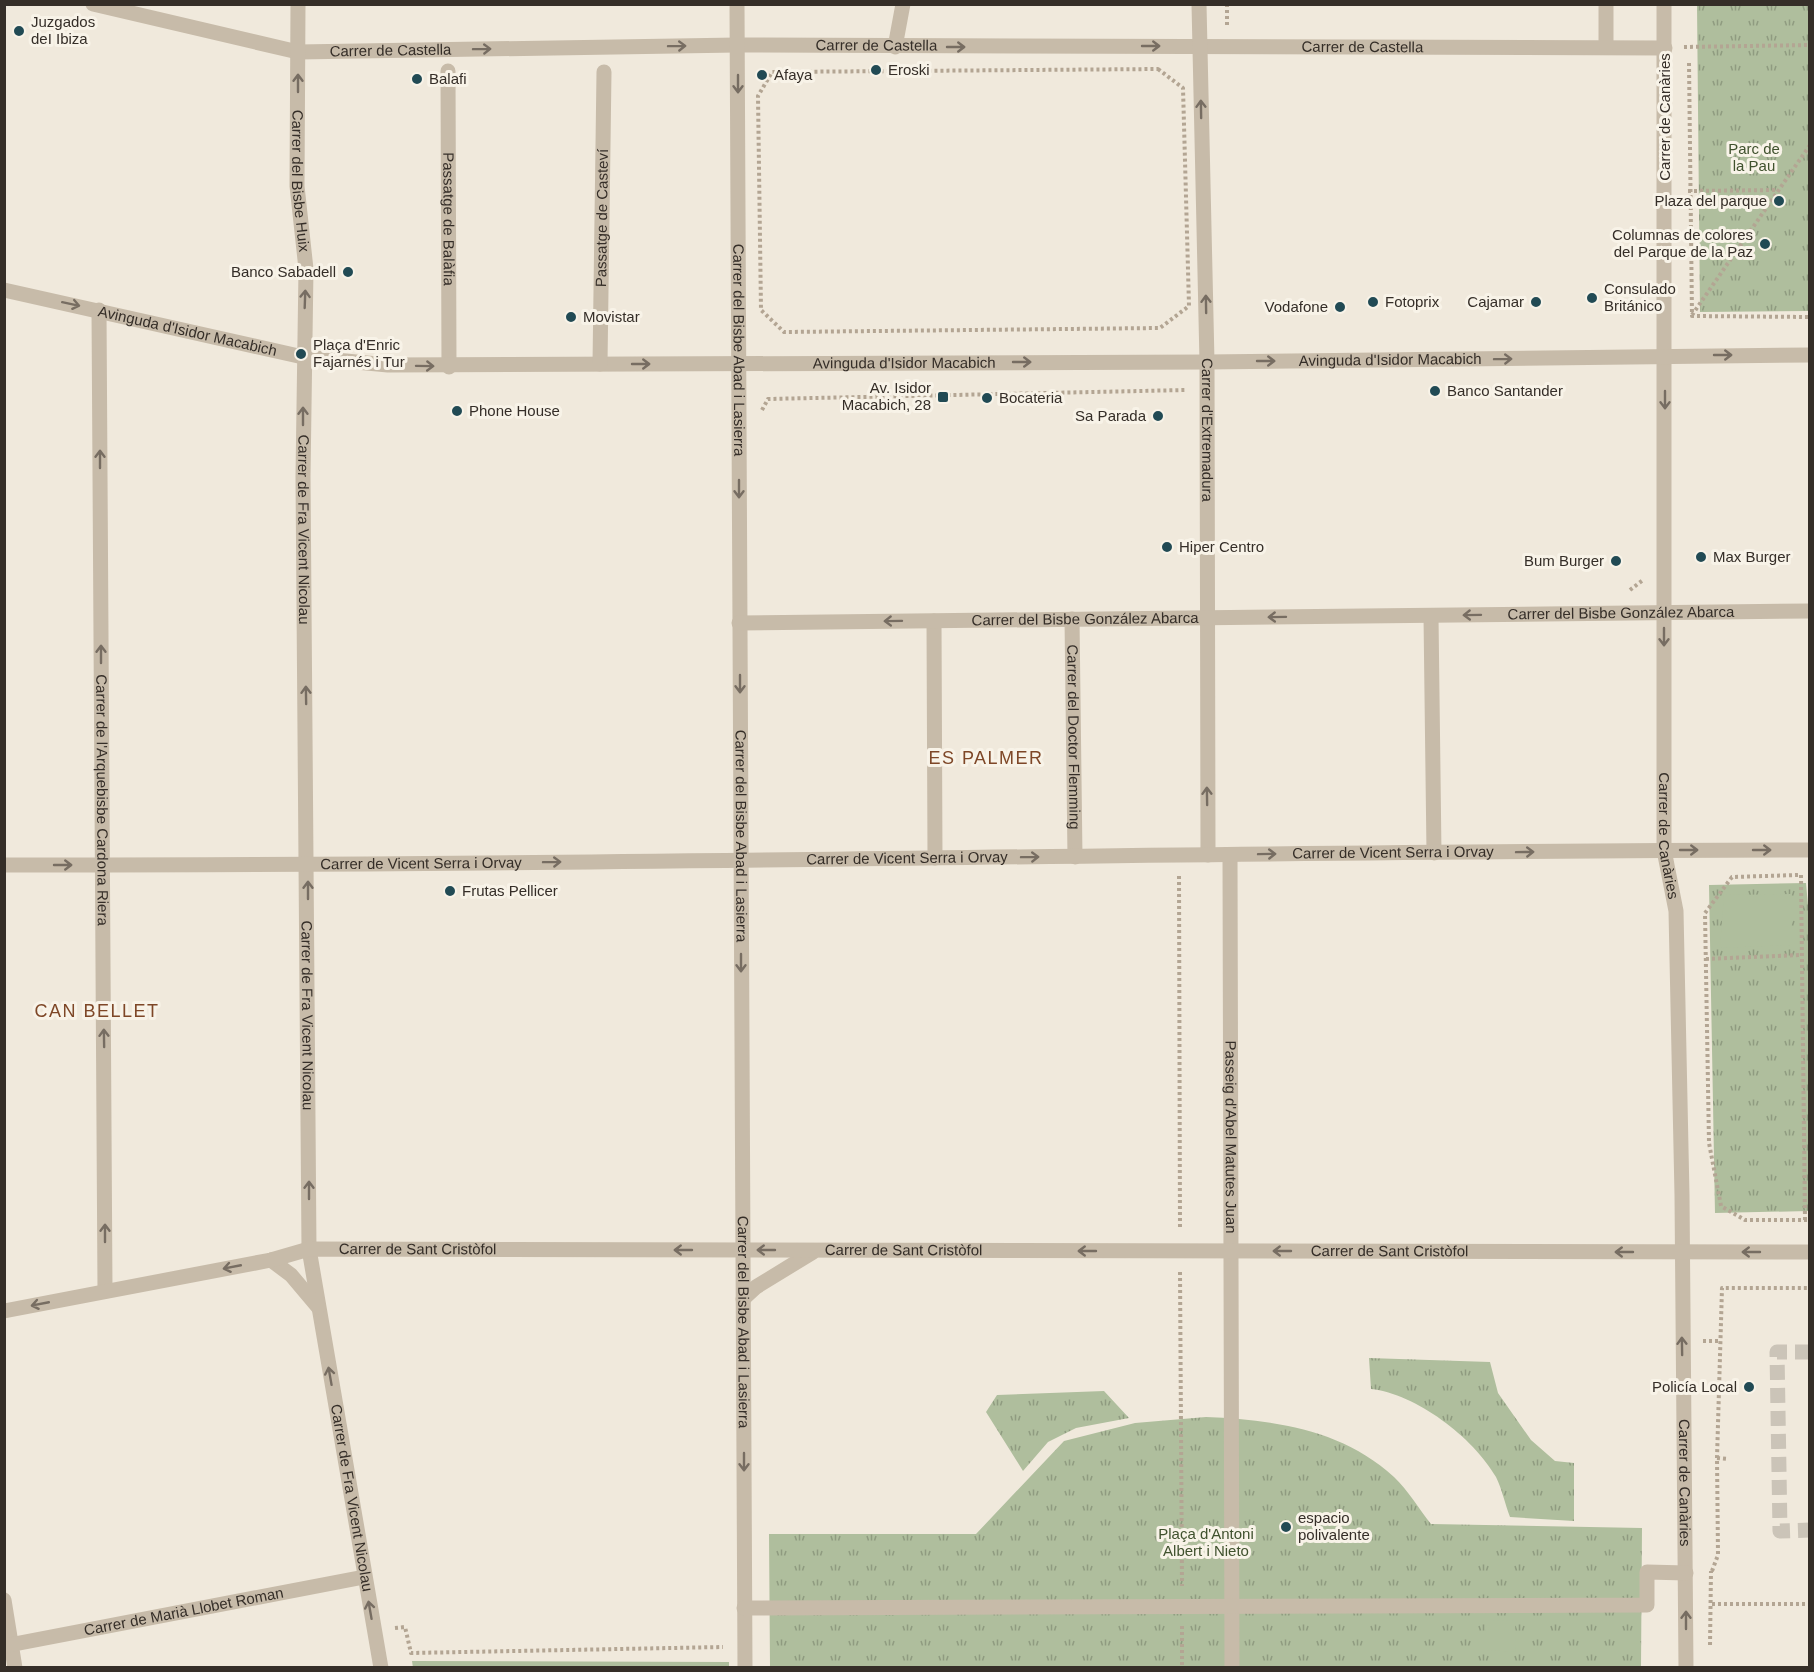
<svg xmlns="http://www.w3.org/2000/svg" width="1814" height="1672" font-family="Helvetica,sans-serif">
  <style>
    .park { fill: url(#park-tufts) }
    .garden { fill: #afbe9d }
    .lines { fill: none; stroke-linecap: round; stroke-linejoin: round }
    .minor-tunnel { stroke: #cbc4b8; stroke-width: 15; stroke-dasharray: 15 8; stroke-linecap: butt }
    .path { stroke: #b3a593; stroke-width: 4; stroke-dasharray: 3 3; stroke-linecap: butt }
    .minor { stroke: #c7bba9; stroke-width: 15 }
    .oneway { stroke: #776d62 }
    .poi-dot { fill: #214a54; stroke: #f8f3e8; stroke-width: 2 }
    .labels { text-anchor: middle; stroke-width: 6; stroke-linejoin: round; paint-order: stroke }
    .poi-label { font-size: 15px; fill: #352e28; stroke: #f8f3e8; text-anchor: start }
    .street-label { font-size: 15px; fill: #352e28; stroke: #f8f3e8 }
    .park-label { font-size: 15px; fill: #40522e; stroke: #f8f3e8 }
    .quarter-label { font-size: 18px; letter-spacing: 1.5px; fill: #7e4727; stroke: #f8f3e8 }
  </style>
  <defs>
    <pattern id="park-tufts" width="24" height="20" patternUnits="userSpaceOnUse" patternTransform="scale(1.5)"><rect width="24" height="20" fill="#afbe9d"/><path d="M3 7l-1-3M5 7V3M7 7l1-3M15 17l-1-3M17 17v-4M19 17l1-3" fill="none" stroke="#8f9b80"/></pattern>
  </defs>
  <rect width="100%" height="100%" fill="#f0e9dc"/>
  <path class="park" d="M 1697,5 L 1809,5 L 1809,311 L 1700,312 Z
    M 1806,883 L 1810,927 L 1809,1211 L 1715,1213 L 1709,885 Z
    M 1369,1358 L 1490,1362 L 1498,1393 L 1531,1440 L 1555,1461 L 1574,1463 L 1574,1521 L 1510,1517 C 1505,1504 1502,1489 1496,1477 C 1473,1437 1416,1394 1371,1389 Z
    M 1104,1391 L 1129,1418 L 1076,1428 L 1048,1442 L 1023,1471 L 986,1412 L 997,1395 Z
    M 1206,1417 C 1274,1420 1342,1429 1394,1477 C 1408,1490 1419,1509 1431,1524 L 1642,1528 L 1641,1667 L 770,1667 L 769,1534 L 976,1534 L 1064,1441 L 1135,1423 Z
    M 412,1661 L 729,1662 L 729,1668 L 413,1668 Z"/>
  <path class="garden" d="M 1791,894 L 1791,945 L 1720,948 L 1724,895 Z
    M 1486,1620 L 1515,1621 L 1516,1652 L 1486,1650 Z"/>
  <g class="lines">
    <path class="minor-tunnel" d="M 1810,1352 L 1777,1352 L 1780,1531 L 1810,1530"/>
    <path class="path" d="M 1227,4 L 1227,25
      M 1684,47 L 1810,45
      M 1689,63 L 1692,316 L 1810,317
      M 1158,69 L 1183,88 L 1189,306 L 1160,328 L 784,332 L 761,310 L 758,96 L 772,72 Z
      M 1688,191 L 1777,190
      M 1692,315 L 1810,145
      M 762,410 L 768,399 L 1186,390
      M 1630,590 L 1643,580
      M 1798,875 L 1732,877 L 1705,913 L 1709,1143 L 1721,1206 L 1745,1220 L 1810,1220
      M 1801,875 L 1805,1220
      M 1179,876 L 1180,1229
      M 1706,959 L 1801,955
      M 1180,1272 L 1182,1586
      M 1703,1341 L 1720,1341
      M 1717,1458 L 1728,1459
      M 1712,1571 L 1718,1555 L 1717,1458 L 1722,1288 L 1810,1288
      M 1712,1604 L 1810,1604
      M 1182,1626 L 1182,1668
      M 395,1628 L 405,1627 L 411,1653 L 723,1647
      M 1710,1645 L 1711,1571"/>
    <g class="minor">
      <path id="s1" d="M 93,4 L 298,52 L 737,45 L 1665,48"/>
      <path id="s2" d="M 298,4 L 297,186 L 306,269 L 303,476 L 309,1249 L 381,1668"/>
      <path id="s3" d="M 737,4 L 745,1668"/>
      <path id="s4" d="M 1199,4 L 1207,362 L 1208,855"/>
      <path id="s5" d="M 1664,4 L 1664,850 L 1676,911 L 1682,1195 L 1686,1668"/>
      <path d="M 1606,46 L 1606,4"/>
      <path d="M 895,47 L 903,4"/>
      <path id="s6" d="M 448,71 L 449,367"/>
      <path id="s7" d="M 4,290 L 303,357 L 388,365 L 1207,362 L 1810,355"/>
      <path id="s8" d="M 99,310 L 105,1291"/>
      <path id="s9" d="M 600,364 L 604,72"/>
      <path d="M 1431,616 L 1434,853"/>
      <path id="s10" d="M 1072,619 L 1075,857"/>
      <path d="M 934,621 L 935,858"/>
      <path id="s11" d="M 739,623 L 1810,611"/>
      <path id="s12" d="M 1230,855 L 1232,1668"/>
      <path id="s13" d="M 4,865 C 606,866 1208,851 1810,850"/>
      <path d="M 271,1260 L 291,1275 L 318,1307"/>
      <path d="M 743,1299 L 756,1287 L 813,1252"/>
      <path id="s14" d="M 4,1311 L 271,1260 L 309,1249 L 1810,1252"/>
      <path d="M 4,1600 L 15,1668"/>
      <path d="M 744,1608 L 1647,1605 L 1647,1572 L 1686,1573"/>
      <path id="s15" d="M 4,1646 L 364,1577"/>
    </g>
  </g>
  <defs><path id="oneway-shaft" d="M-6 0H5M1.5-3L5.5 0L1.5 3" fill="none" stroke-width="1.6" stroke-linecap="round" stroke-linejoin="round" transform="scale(1.5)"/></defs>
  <g class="oneway">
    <use href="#oneway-shaft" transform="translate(677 46) rotate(-1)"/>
    <use href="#oneway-shaft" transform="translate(1151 46)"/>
    <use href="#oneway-shaft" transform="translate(956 47)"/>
    <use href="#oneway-shaft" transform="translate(482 49) rotate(-1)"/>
    <use href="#oneway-shaft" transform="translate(298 83) rotate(-90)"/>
    <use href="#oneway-shaft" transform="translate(738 84) rotate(90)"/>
    <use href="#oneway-shaft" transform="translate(1201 109) rotate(-91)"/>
    <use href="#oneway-shaft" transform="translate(305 299) rotate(-88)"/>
    <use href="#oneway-shaft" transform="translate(71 304) rotate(12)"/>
    <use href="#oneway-shaft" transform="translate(1206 304) rotate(-91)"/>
    <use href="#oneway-shaft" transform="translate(1723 355)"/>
    <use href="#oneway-shaft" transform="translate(1503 359) rotate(-1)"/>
    <use href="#oneway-shaft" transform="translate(1266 361)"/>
    <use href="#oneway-shaft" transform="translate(1022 362)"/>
    <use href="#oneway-shaft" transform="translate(641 364)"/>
    <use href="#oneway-shaft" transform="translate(425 366) rotate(1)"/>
    <use href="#oneway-shaft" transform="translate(1665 400) rotate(90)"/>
    <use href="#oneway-shaft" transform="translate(303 416) rotate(-90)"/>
    <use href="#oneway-shaft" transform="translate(100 459) rotate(-90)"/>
    <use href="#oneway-shaft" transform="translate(739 489) rotate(90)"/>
    <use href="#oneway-shaft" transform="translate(1472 615) rotate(179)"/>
    <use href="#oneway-shaft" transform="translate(1277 617) rotate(179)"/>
    <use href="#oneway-shaft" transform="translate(893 621) rotate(179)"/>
    <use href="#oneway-shaft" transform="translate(1664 637) rotate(90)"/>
    <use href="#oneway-shaft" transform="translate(101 654) rotate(-90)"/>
    <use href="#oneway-shaft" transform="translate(740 684) rotate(90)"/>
    <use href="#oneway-shaft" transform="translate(306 695) rotate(-91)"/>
    <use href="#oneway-shaft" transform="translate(1207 796) rotate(-91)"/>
    <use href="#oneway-shaft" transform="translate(1689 850)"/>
    <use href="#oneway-shaft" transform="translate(1762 850)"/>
    <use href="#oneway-shaft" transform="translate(1525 852) rotate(-1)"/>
    <use href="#oneway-shaft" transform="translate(1267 854) rotate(-1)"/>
    <use href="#oneway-shaft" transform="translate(1030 857) rotate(-1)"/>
    <use href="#oneway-shaft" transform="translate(552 862) rotate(-1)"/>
    <use href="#oneway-shaft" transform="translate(63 865)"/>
    <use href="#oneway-shaft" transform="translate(308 890) rotate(-90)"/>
    <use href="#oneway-shaft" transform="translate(741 963) rotate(90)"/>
    <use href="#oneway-shaft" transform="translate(104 1038) rotate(-91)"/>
    <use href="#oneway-shaft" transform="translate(309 1190) rotate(-90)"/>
    <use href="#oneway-shaft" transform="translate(105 1233) rotate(-90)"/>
    <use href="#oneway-shaft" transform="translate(683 1250) rotate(-180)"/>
    <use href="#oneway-shaft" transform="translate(766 1250) rotate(-180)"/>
    <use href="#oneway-shaft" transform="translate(1087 1251) rotate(-180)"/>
    <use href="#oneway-shaft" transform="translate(1282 1251) rotate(180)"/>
    <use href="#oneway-shaft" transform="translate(1624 1252) rotate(-180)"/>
    <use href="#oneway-shaft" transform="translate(1751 1252) rotate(180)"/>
    <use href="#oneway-shaft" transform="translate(232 1267) rotate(169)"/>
    <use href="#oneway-shaft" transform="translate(40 1304) rotate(169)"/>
    <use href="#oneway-shaft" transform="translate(1682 1346) rotate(-91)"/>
    <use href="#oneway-shaft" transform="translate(330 1376) rotate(-100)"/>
    <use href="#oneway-shaft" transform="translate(744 1462) rotate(90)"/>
    <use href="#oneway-shaft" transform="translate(370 1610) rotate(-100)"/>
    <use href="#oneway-shaft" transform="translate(1686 1620) rotate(-90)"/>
  </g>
  <g class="poi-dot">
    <circle cx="19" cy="31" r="6"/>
    <circle cx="876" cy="70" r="6"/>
    <circle cx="762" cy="75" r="6"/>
    <circle cx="417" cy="79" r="6"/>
    <circle cx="1779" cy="201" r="6"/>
    <circle cx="1765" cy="244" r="6"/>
    <circle cx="348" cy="272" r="6"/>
    <circle cx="1592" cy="298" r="6"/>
    <circle cx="1373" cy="302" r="6"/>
    <circle cx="1536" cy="302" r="6"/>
    <circle cx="1340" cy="307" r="6"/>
    <circle cx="571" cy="317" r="6"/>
    <circle cx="301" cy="354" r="6"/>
    <circle cx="1435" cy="391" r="6"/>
    <rect x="937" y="391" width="12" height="12" rx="3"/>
    <circle cx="987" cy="398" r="6"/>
    <circle cx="457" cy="411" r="6"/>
    <circle cx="1158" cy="416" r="6"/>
    <circle cx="1167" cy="547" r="6"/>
    <circle cx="1701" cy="557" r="6"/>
    <circle cx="1616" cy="561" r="6"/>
    <circle cx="450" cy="891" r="6"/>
    <circle cx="1749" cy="1387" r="6"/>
    <circle cx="1286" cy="1527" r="6"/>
  </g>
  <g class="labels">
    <g class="poi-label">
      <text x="31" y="27">Juzgados<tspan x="31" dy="17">deI Ibiza</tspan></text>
      <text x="888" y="75">Eroski</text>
      <text x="774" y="80">Afaya</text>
      <text x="429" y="84">Balafi</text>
      <text x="1767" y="206" text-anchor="end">Plaza del parque</text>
      <text x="1753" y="240" text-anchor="end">Columnas de colores<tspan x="1753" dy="17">del Parque de la Paz</tspan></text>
      <text x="336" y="277" text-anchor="end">Banco Sabadell</text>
      <text x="1604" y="294">Consulado<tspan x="1604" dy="17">Británico</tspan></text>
      <text x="1385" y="307">Fotoprix</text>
      <text x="1524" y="307" text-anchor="end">Cajamar</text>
      <text x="1328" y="312" text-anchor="end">Vodafone</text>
      <text x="583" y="322">Movistar</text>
      <text x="313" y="350">Plaça d'Enric<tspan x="313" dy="17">Fajarnés i Tur</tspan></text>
      <text x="931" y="393" text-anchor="end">Av. Isidor<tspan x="931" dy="17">Macabich, 28</tspan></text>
      <text x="1447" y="396">Banco Santander</text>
      <text x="999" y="403">Bocateria</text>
      <text x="469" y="416">Phone House</text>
      <text x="1146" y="421" text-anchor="end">Sa Parada</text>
      <text x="1179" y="552">Hiper Centro</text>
      <text x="1713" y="562">Max Burger</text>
      <text x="1604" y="566" text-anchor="end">Bum Burger</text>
      <text x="462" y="896">Frutas Pellicer</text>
      <text x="1737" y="1392" text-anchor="end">Policía Local</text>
      <text x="1298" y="1523">espacio<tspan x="1298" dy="17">polivalente</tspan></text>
    </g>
    <g class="street-label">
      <text dy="5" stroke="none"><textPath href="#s1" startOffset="789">Carrer de Castella</textPath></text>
      <text dy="5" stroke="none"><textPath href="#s1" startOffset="1275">Carrer de Castella</textPath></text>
      <text dy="5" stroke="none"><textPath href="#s1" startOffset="303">Carrer de Castella</textPath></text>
      <text transform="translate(1665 117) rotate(-90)" y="5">Carrer de Canàries</text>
      <text dy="5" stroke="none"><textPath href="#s2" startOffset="177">Carrer del Bisbe Huix</textPath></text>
      <text dy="5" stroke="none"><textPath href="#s9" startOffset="146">Passatge de Casteví</textPath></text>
      <text dy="5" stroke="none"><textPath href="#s6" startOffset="148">Passatge de Balàfia</textPath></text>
      <text dy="5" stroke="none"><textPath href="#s7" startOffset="188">Avinguda d'Isidor Macabich</textPath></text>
      <text dy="5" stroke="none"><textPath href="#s3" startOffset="346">Carrer del Bisbe Abad i Lasierra</textPath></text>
      <text dy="5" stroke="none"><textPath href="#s7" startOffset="1394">Avinguda d'Isidor Macabich</textPath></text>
      <text dy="5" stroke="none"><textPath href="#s7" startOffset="908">Avinguda d'Isidor Macabich</textPath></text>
      <text dy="5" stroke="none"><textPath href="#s4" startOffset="426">Carrer d'Extremadura</textPath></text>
      <text dy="5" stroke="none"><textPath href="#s2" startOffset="526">Carrer de Fra Vicent Nicolau</textPath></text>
      <text dy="5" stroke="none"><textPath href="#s11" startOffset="882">Carrer del Bisbe González Abarca</textPath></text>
      <text dy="5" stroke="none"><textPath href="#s11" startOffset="346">Carrer del Bisbe González Abarca</textPath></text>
      <text dy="5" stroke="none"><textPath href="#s10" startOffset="118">Carrer del Doctor Flemming</textPath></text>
      <text dy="5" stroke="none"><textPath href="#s8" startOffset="490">Carrer de l'Arquebisbe Cardona Riera</textPath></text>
      <text dy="5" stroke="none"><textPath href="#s3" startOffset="832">Carrer del Bisbe Abad i Lasierra</textPath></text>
      <text dy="5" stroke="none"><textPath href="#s5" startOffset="832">Carrer de Canàries</textPath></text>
      <text dy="5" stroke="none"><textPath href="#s13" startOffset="1389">Carrer de Vicent Serra i Orvay</textPath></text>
      <text dy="5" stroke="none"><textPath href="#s13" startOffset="903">Carrer de Vicent Serra i Orvay</textPath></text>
      <text dy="5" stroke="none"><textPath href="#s13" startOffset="417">Carrer de Vicent Serra i Orvay</textPath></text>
      <text dy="5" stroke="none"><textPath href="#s2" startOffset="1012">Carrer de Fra Vicent Nicolau</textPath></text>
      <text dy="5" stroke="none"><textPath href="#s12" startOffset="282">Passeig d'Abel Matutes Juan</textPath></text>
      <text dy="5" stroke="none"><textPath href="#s14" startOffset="420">Carrer de Sant Cristòfol</textPath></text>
      <text dy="5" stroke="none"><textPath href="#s14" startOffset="906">Carrer de Sant Cristòfol</textPath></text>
      <text dy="5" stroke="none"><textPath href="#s14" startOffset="1392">Carrer de Sant Cristòfol</textPath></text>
      <text dy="5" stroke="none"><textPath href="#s3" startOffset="1318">Carrer del Bisbe Abad i Lasierra</textPath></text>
      <text dy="5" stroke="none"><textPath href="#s5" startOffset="1480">Carrer de Canàries</textPath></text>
      <text dy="5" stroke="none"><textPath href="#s2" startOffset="1498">Carrer de Fra Vicent Nicolau</textPath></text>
      <text dy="5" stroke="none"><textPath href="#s15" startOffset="183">Carrer de Marià Llobet Roman</textPath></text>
    </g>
    <g class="park-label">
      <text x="1754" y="154">Parc de<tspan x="1754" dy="17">la Pau</tspan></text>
      <text x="1206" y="1539">Plaça d'Antoni<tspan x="1206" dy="17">Albert i Nieto</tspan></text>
    </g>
    <g class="quarter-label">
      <text x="986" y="764">ES PALMER</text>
      <text x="97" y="1017">CAN BELLET</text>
    </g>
  </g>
  <rect width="1814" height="1672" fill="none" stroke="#352e28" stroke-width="12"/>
</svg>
